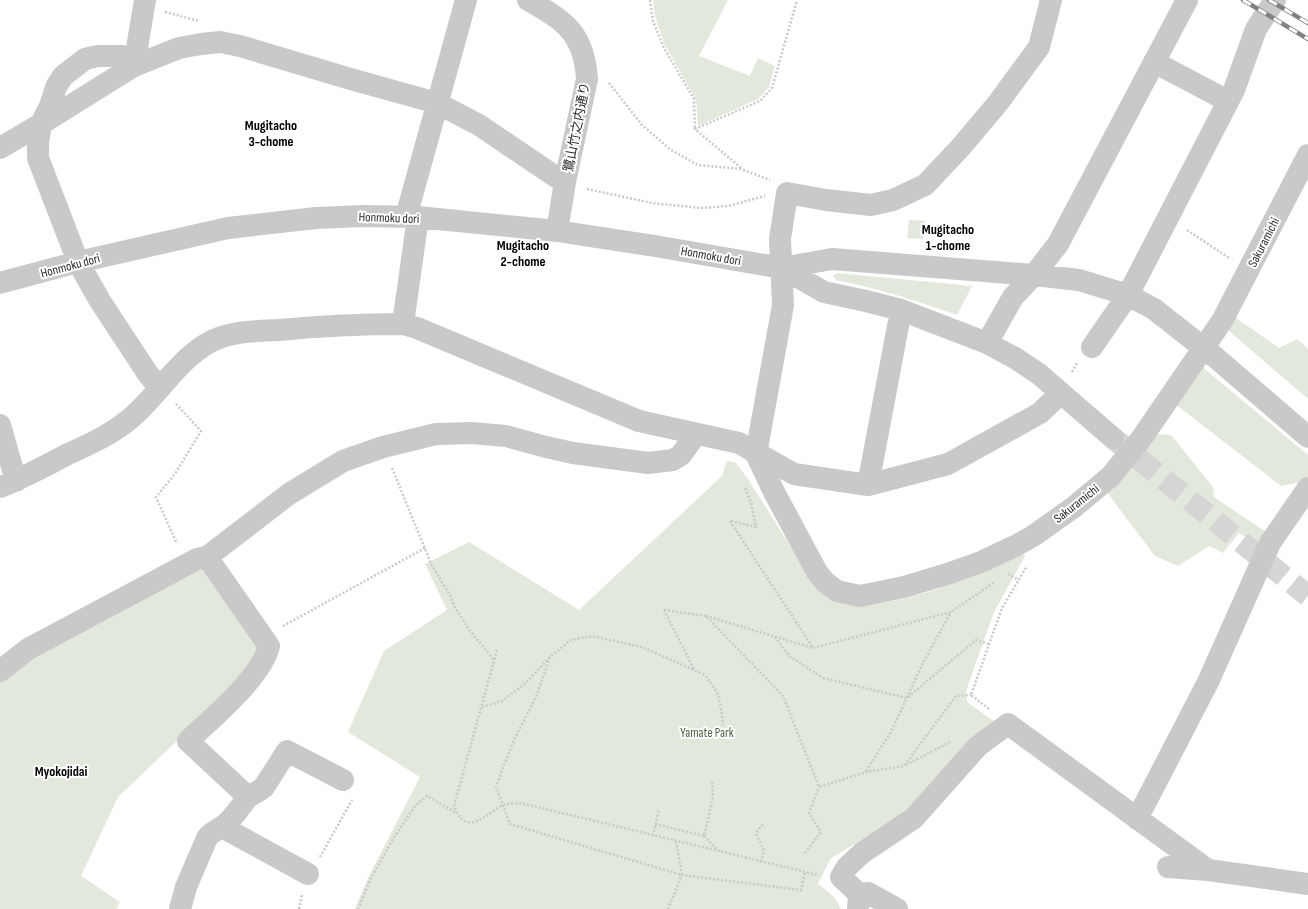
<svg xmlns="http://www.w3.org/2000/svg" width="1308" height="909" font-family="'Sofia Sans Condensed','Noto Sans JP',sans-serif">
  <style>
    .green { fill: #e2e8dc }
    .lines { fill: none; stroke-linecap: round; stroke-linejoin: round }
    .minor-tunnel { stroke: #d5d5d5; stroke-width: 22; stroke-dasharray: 22 11; stroke-linecap: butt }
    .path { stroke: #c9c9c9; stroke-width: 2.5; stroke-dasharray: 2 2; stroke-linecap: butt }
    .minor { stroke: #c9c9c9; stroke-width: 22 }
    .rail-casing { stroke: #818181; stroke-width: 4.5 }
    .rail { stroke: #fff; stroke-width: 3; stroke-dasharray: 9; stroke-linecap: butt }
    .labels { text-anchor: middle; stroke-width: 4; stroke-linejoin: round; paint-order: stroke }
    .street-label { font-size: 13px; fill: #2c2c2c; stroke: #fff }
    .park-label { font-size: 13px; fill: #506240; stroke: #fff }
    .neighbourhood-label { font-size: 14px; font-weight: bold; fill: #000; stroke: #fff }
  </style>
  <rect width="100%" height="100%" fill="#fff"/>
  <path class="green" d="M 653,0 L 728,0 L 699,56 L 750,76 L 758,58 L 775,66 L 769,87 L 758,99 L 698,126 L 696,100 L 664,43 L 655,16 Z
    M 909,220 L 925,221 L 923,239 L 907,238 Z
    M 837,273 L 972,286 L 957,315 C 917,301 878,288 836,280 L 833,276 Z
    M 1236,318 L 1279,348 L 1297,339 L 1308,349 L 1308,399 L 1228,330 Z
    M 1201,366 L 1308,455 L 1308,477 L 1305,481 L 1281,486 L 1174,403 Z
    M 1154,434 L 1171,435 L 1213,487 L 1214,497 L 1269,534 L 1261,548 L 1239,533 L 1223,553 L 1209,546 L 1178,566 L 1155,556 L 1106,491 Z
    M 727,461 L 735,462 L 748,479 L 804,568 L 828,598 L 846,604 L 865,606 L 903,599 L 935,590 L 1022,552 L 1025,556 L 994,612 L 966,691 L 967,702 L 995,722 L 911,806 L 890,823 L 831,858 L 818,884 C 828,891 836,897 841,909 L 355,909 L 368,878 L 420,777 L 348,732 L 384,651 L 447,610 L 425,564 L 469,542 L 579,610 L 722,476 Z
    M 204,565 L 263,644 L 250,674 L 179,739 L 118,797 L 81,876 L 120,902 L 116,909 L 0,909 L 0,677 L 29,655 Z"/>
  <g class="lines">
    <path class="minor-tunnel" d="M 1113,438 L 1308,596"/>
    <path class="path" d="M 650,0 L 653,21 L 664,48 L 694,99 L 695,129
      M 165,12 L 199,21
      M 609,83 L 642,125 L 671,150 L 698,165 L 741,169 L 770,180
      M 741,168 L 695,129 L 760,101 L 772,88 L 797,0
      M 587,189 L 652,203 L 701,208 L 728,206 L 765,196
      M 1187,230 L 1229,258
      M 1072,372 L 1077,363
      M 176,404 L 201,431 L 175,474 L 156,497 L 177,544
      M 392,468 L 432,566 L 450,595 L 454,606 L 470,631 L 494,660
      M 730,521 L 813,648 L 951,612 L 995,582
      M 731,521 L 756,527 L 751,503 L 745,487
      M 1008,574 L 1019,580
      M 664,610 L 706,616 L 783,696 L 819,787 L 866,772 L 904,766 L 956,696 L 971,695
      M 664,610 L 695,671
      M 706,616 L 813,648
      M 283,626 L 425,548
      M 775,637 L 789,656 L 823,678 L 907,698 L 976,640 L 989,644
      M 497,650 L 454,806 C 464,832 478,822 495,810 C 497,809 500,806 503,805 C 508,803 516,804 521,803 L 818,875
      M 550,657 L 536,697 L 515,738 L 502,770 L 496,787 L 510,824 L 682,875 L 676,842
      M 482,707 L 502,701 L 526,683 L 550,657 L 571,640 L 592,636 L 642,647 L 705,675 L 717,692 L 721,707 L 723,725
      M 989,709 L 971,695 L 1002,608 L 1027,566
      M 906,765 L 950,742
      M 866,771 L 891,732 L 923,663 L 951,612
      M 655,824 L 704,836 L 713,797 L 712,782
      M 653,836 L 659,809
      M 704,836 L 720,852
      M 805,853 L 821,832 L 809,813 L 819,787
      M 320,857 L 352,800
      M 761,862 L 764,851 L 756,833 L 764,823
      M 299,909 L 302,895
      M 358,909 L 370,880 L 393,839 L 415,806 L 427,796 L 456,813
      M 668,909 L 682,875 L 801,890 L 805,872"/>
    <path class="minor" d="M 528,0 C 565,21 584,33 587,79 L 565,182 L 557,231
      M 1154,62 L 1228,101
      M 134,66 L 123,56 L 97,56 L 85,59 L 63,76 L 56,87 L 50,106 L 41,124 L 38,143 L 38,158 L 78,262 L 100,301 L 148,374 L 160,388
      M 134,66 L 145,0
      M 0,148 L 41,124 L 134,66 L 179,48 L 201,44 L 220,42 L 240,46 L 354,80 L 437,103 L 479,125 L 556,177
      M 406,217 L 466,0
      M 782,268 L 824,292 L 866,301 L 901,310 L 987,343 L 1015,358 L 1039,374 L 1113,438
      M 0,283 L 78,262 L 228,228 L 316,218 L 363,216 L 418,217 L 557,231 L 655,246 L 782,268 L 832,259 L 1034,275 L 1079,280 L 1128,295 L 1154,309 L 1215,357 L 1308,437
      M 403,324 L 418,217
      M 987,343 L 1013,297 L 1034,275 L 1058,244 L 1187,0
      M 1092,347 L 1128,295 L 1234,90 L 1256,29 L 1275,0
      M 0,425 L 16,481
      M 756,454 L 774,492 L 817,572 L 825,582 L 837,591 L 860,596 L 904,587 L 947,574 L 981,562 L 1017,545 L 1033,536 L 1074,507 L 1111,476 L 1141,439 L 1222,321 L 1308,155
      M 756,454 L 783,305 L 780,239 L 787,193 L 826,200 L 871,205 L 893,200 L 925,185 L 960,148 L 998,103 L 1039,47 L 1051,0
      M 868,485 L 901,310
      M 0,487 C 23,478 45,466 68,454 C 88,445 108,436 126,422 C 157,399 182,351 219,338 C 238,331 259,331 279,330 C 320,326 361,324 403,324 L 417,328 L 639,421 L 739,443 L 794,474 L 868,485 L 948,464 L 1040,413 L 1061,393
      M 0,671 L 28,649 L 197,559 L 207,557 L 289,494 L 343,461 L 383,447 L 436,434 L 472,433 L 506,436 L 546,447 L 573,453 L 648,463 L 673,460 L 681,455 L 696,434
      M 248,797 L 257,792 L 264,787 L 287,751 L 343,780
      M 1137,819 L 1208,682 L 1270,543 L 1308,488
      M 222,827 L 308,874
      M 1168,867 L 1208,870
      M 859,894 L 868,893 L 897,909
      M 180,909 L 186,887 L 207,838 C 211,832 216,831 222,827 C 233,819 240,807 248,797 L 188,741 C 212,718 261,678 269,646 L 207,557
      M 858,909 L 859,894 L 841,877 L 847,867 L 862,853 L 914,818 L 978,746 L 1008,724 L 1208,870 L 1308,884"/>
    <defs>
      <path id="rail" d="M 1243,0 L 1308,39
        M 1269,0 L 1308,23"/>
    </defs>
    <use href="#rail" class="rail-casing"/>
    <use href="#rail" class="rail"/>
  </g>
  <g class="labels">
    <g class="street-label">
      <text transform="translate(576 127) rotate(-79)" y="5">鷺山竹之内通り</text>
      <text transform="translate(389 217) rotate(2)" y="5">Honmoku dori</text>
      <text transform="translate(1263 242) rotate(-63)" y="5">Sakuramichi</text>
      <text transform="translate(711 255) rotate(10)" y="5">Honmoku dori</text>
      <text transform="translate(70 265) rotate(-15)" y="5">Honmoku dori</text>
      <text transform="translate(1076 503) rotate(-38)" y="5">Sakuramichi</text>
    </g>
    <g class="park-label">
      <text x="707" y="737">Yamate Park</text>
    </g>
    <g class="neighbourhood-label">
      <text x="271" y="130">Mugitacho<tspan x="271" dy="16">3-chome</tspan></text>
      <text x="948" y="234">Mugitacho<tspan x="948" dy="16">1-chome</tspan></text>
      <text x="523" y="250">Mugitacho<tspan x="523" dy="16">2-chome</tspan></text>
      <text x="61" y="776">Myokojidai</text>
    </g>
  </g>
</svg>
